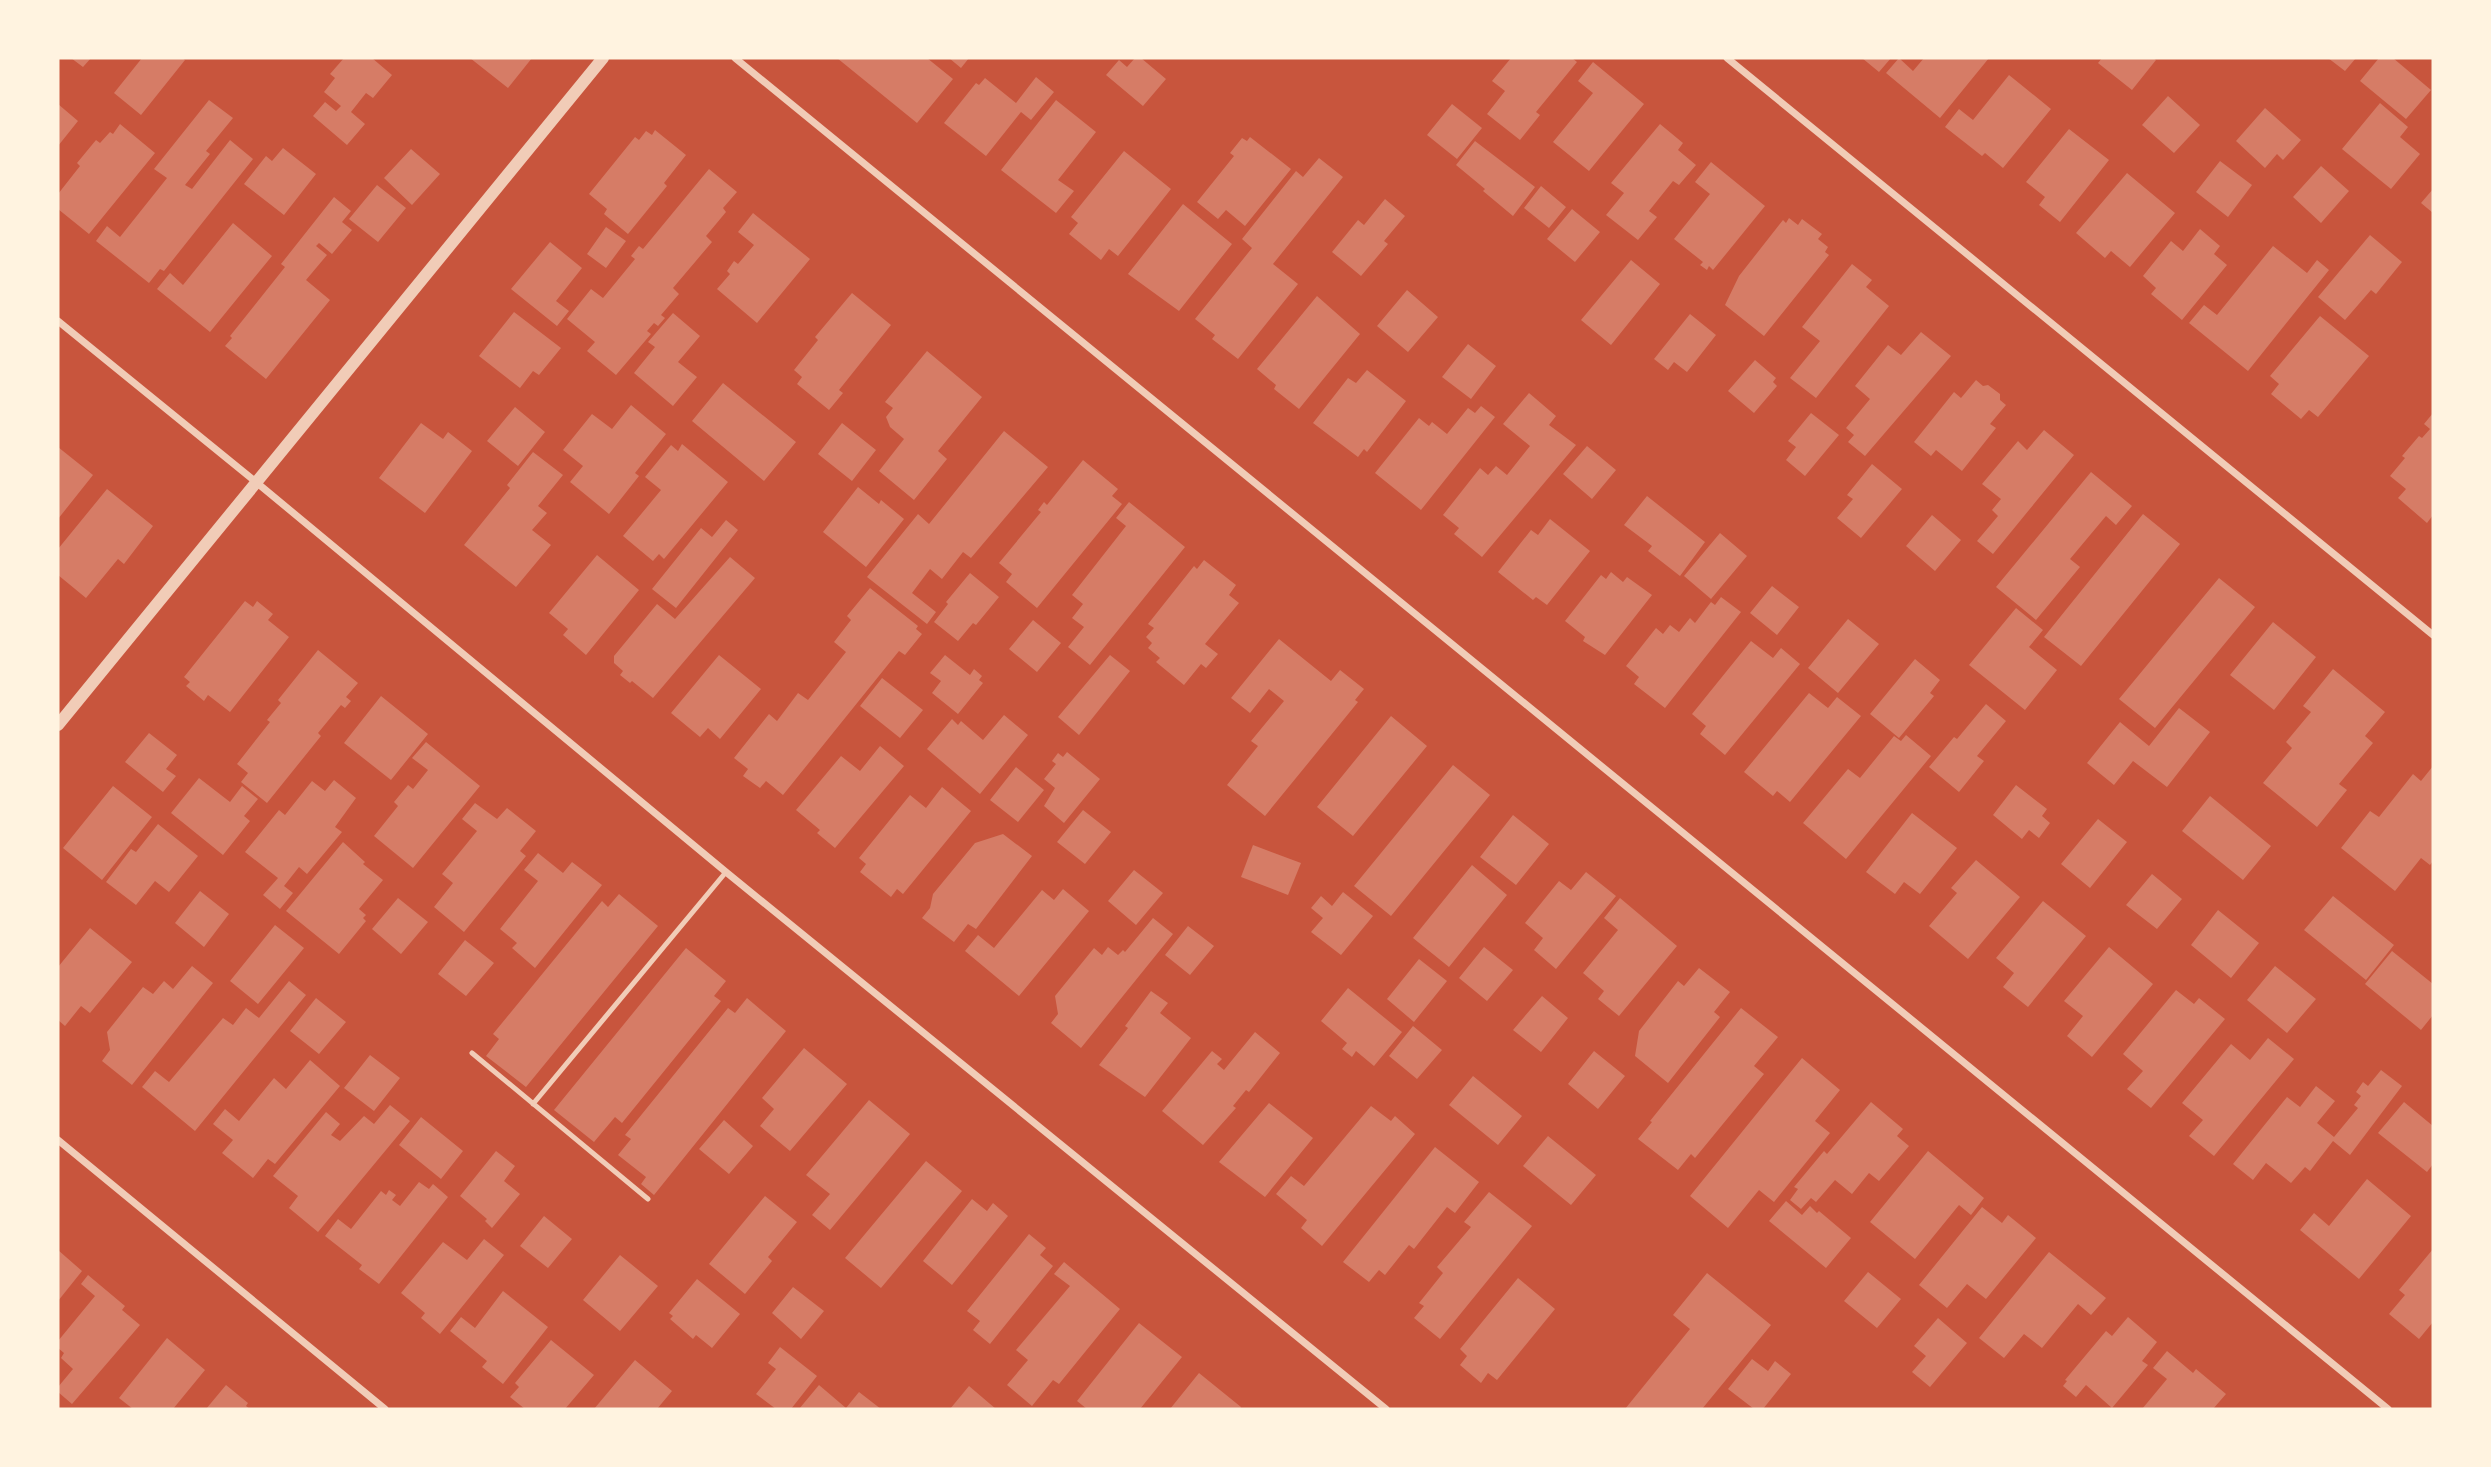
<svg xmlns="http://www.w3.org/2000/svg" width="2491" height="1467" font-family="Poppins,sans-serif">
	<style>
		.building { fill: #d67c66 }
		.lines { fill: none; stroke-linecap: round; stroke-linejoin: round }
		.service { stroke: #f1ccb7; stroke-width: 5 }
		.minor { stroke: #f1ccb7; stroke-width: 7 }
		.tertiary { stroke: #f1ccb7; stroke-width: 12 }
	</style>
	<rect width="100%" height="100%" fill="#c8553d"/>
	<path class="building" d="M71,58H91L83,67Z
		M142,58H182L185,60L141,115L114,93Z
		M344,58H372L392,75L373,98L366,93L351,112L365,124L347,145L313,116L325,102L336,111L341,106L324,92L335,78L330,74Z
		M470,58H532L508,88Z
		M837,58H927L953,79L917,123Z
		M949,58H969L961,68Z
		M1135,58H1141L1166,79L1143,106L1106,75L1119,60L1127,67Z
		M1511,58H1572L1577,62L1536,112L1540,115L1520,140L1487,114L1505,91L1492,81Z
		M1862,58H1891L1879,72Z
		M1899,58L1913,71L1924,58H1989L1940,118L1886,73Z
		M2102,58H2153L2156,60L2132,90L2098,63Z
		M2328,58H2356L2345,71Z
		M2379,58H2393L2431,90L2406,119L2360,81Z
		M1593,62L1644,104L1589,171L1553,142L1593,93L1578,81Z
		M2009,75L2051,109L2003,168L1985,153L1982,156L1945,127L1959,109L1973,120Z
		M1036,77L1054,92L1031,120L1021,112L986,156L944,123L976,83L979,85L985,78L1016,103Z
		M2168,96L2200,125L2174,153L2142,125Z
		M209,100L233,118L206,151L210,154L185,185L192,189L230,140L253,159L164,271L160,269L149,283L96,241L107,226L120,237L167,178L154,169Z
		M1056,100L1096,132L1058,180L1074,191L1056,213L1001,170Z
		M2380,103L2408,127L2400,137L2420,154L2391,189L2342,149Z
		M58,104L78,121L58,146Z
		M1452,104L1482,128L1457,159L1427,135Z
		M2265,108L2301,140L2283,160L2277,154L2265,168L2236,141Z
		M120,124L155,153L89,234L58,209V194L80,166L77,163L96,140L100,143L110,132L113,134Z
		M1660,124L1683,143L1678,150L1696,165L1679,185L1673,181L1649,211L1657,217L1638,240L1606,215L1624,193L1611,183Z
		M2069,129L2109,160L2060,222L2039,205L2045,197L2026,182Z
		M655,130L686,155L664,183L667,186L628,234L604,214L607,209L589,194L635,137L639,140L646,131L652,135Z
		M1250,137L1291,169L1245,226L1226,210L1218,219L1197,202L1234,156L1230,153L1242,138L1247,141Z
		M1475,141L1535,187L1513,216L1483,191L1485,189L1456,165Z
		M283,148L316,174L284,215L244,184L266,156L272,161Z
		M411,149L440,174L412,205L384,178Z
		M1124,151L1171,189L1118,256L1109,249L1101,260L1069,234L1078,223L1071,217Z
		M1319,158L1343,177L1273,264L1298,284L1238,359L1212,339L1215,335L1195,319L1252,248L1242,239L1296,171L1303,177Z
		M2220,161L2252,185L2228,217L2196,192Z
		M1711,162L1765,206L1713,270L1709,266L1707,270L1700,265L1703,262L1674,239L1710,194L1695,182Z
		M2321,166L2349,191L2321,223L2293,197Z
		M709,169L737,192L723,208L726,212L706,236L712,242L673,288L679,294L661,315L665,318L658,326L654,323L647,331L651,334L616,375L587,351L595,342L567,319L591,289L603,298L635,259L631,256L639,246L643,249Z
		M2127,173L2175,213L2130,267L2111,251L2105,258L2076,233Z
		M377,185L406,208L378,242L349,219Z
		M1541,186L1566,207L1549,228L1524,208Z
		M2433,189V213L2421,203Z
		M334,197L351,211L342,222L352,230L332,254L319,243L316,246L327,255L306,280L330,300L266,379L225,346L232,338L230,336L285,267L281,264Z
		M1385,199L1405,216L1384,241L1388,244L1361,276L1332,252L1358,220L1364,225Z
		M1183,204L1232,244L1179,311L1128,274Z
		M1572,209L1600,232L1575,262L1547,239Z
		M753,213L810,259L757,323L717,289L730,274L727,271L734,261L738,264L754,245L738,232Z
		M1789,218L1798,225L1802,219L1822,234L1818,239L1828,247L1825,252L1829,255L1764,336L1725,305L1739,276L1783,220L1786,223Z
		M233,223L272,256L210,332L157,289L170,273L183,285Z
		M606,227L626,241L606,268L587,254Z
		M2200,229L2220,246L2214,254L2227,265L2182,320L2151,294L2156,288L2143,276L2171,241L2183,251Z
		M2370,235L2402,262L2376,294L2371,290L2345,320L2318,297Z
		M550,242L582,268L556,301L569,311L557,326L511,289Z
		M2273,246L2307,273L2317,260L2329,270L2248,371L2189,323L2204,305L2217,315Z
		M1631,260L1660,284L1611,345L1581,320Z
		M1852,264L1872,280L1866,287L1889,306L1816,398L1790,378L1820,341L1802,327Z
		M1407,290L1438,317L1408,352L1377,326Z
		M852,293L891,325L839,390L843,393L829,410L797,384L802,377L794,370L818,340L815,337Z
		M1317,296L1360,334L1299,409L1274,389L1276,385L1257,369Z
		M514,312L561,348L539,375L533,371L520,388L479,356Z
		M673,313L700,336L678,362L697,377L673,406L634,373L655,347L648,342Z
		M1690,314L1716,335L1687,372L1674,362L1668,370L1654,359Z
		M2320,316L2369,356L2318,417L2309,410L2301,419L2271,394L2279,384L2270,376Z
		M1921,332L1951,356L1865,456L1848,442L1854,435L1846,428L1870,399L1855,386L1888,345L1901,355Z
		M1468,344L1496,366L1471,399L1442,377Z
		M927,351L982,397L938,451L947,459L914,500L879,471L904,439L890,427L886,417L893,408L885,402Z
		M1755,360L1776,378L1773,382L1777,386L1754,413L1728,391Z
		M1367,370L1406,401L1367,452L1364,449L1358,457L1313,423L1348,378L1356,383Z
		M1976,380L1983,386L1988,385L2000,394V400L2006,405L1990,424L1996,428L1962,471L1936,450L1931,456L1914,442L1954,392L1961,398Z
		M723,383L796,442L764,481L692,421Z
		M1529,393L1556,416L1549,425L1576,445L1482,557L1454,534L1459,528L1443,515L1480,468L1488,475L1496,466L1507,475L1530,446L1503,424Z
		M631,405L666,434L635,473L639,476L609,514L570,482L583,466L563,450L592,414L612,429Z
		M1481,406L1495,417L1421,510L1375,473L1419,418L1429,426L1432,422L1447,434L1468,408L1475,413Z
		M515,407L545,432L518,466L487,441Z
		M1811,413L1839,435L1805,476L1786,460L1796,447L1788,441Z
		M2433,413V515L2427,523L2398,498L2406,489L2390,476L2405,458L2402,456L2419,436L2422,438L2430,429L2424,424Z
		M421,423L443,439L448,432L472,451L425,513L379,478Z
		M842,423L876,450L852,481L818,454Z
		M2044,430L2074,455L1993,554L1977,541L1998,516L1992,510L2001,499L1982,484L2018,441L2027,450Z
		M1004,431L1048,467L971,558L963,552L942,579L930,569L912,593L936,612L927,624L867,577L918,514L929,524Z
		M682,444L728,482L664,559L659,554L653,561L623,536L661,490L645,477L671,445L678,451Z
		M1587,446L1616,470L1592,499L1563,474Z
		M58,447L93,475L58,519Z
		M533,452L563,475L538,506L547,513L532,530L551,545L516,587L464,545L510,488L507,485Z
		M1083,460L1118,489L1112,496L1122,504L1037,608L1006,582L1012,574L999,563L1041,512L1038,510L1044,502L1047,505Z
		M1872,464L1902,489L1861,538L1837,518L1853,499L1847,495Z
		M2091,472L2132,506L2116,525L2106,516L2070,559L2080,567L2036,620L1996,587Z
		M858,487L879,504L881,500L904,519L866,567L823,532Z
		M107,489L153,526L124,564L118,559L86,598L58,575V549Z
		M1647,496L1705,542L1680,576L1648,551L1652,546L1624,525Z
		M1129,502L1185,547L1090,665L1068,647L1084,627L1072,618L1083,604L1072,595L1126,526L1116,518Z
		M2143,514L2180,544L2081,666L2044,637Z
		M1932,515L1961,540L1935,571L1906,546Z
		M1550,519L1590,551L1547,605L1536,597L1533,600L1498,572L1531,530L1538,535Z
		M726,520L738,530L676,608L652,589L701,528L712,537Z
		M1720,533L1747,556L1711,599L1684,576Z
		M597,555L639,590L586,655L563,635L568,629L549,613Z
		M730,557L755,578L653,698L632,681L630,683L620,675L623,671L614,663V656L657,604L675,619Z
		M1204,560L1236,585L1229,595L1239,603L1205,644L1218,654L1206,668L1201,664L1184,685L1156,662L1160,658L1148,648L1152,643L1146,637L1154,628L1148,624L1194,566L1197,569Z
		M1611,572L1623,582L1627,577L1652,595L1605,655L1583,641L1585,637L1565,621L1601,575L1606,579Z
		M970,573L999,597L976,625L973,623L958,641L934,622L948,604L946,602Z
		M2219,578L2255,607L2155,728L2119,699Z
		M1772,586L1799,607L1777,635L1750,613Z
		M870,588L918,626L916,629L922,634L905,655L899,651L783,795L766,781L760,788L743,776L748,769L734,758L769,714L777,721L798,693L808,700L846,652L834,642L851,620L847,616Z
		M1721,597L1741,612L1665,708L1634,684L1639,677L1626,666L1656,628L1663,634L1670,625L1679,632L1690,618L1695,623L1711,602L1715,605Z
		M245,601L253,607L257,601L273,614L268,620L289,637L230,712L208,695L204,701L186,686L190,682L184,677Z
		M2016,608L2043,630L2029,647L2057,670L2025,710L1969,665Z
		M1848,619L1879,644L1838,693L1808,668Z
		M1033,620L1061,643L1037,672L1009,649Z
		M2273,622L2316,657L2274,710L2230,675Z
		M1279,639L1331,681L1340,670L1364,689L1355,700L1358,702L1265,816L1227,785L1258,746L1251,741L1284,701L1269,689L1250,713L1231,698Z
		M1751,641L1773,658L1781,648L1800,664L1725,755L1700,734L1706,726L1692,714Z
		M318,650L358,683L346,697L351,701L345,708L341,705L318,733L321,736L267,803L241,782L248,773L237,764L270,722L267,720L281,703L278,700Z
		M719,655L761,689L720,739L708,728L700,737L671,713Z
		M945,655L970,675L974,669L982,676L979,680L983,683L958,714L932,693L941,681L930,673Z
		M1110,655L1130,671L1079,735L1058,717Z
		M1915,659L1940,680L1930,693L1934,696L1899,738L1870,714Z
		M2333,669L2385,712L2365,736L2373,743L2339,784L2347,790L2317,827L2263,783L2292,748L2286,742L2311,712L2303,706Z
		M882,678L923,710L900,738L860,706Z
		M1809,693L1828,708L1837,697L1861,716L1790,802L1777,791L1773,796L1744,772Z
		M381,696L428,734L391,780L344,743Z
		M1986,704L2006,721L1977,756L1984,761L1959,792L1929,767L1954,737L1957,739Z
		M2179,708L2210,732L2167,787L2133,761L2114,785L2087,763L2120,722L2149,746Z
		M1004,715L1028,735L980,794L927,749L952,719L958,725L961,721L983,740Z
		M1391,716L1427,746L1353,836L1317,807Z
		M149,733L177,755L166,769L176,776L163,792L125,762Z
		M1906,735L1931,756L1846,859L1803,823L1848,769L1860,778L1894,736L1901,741Z
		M426,742L480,786L413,868L374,836L398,806L394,802L408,785L413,789L428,770L412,758Z
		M880,746L904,766L835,848L817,833L820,830L796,810L841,756L860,771Z
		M1067,752L1100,779L1064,823L1044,806L1055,788L1044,779L1056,764L1052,761L1058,753L1063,757Z
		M1453,765L1490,795L1391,916L1354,886Z
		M2433,766V861L2430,865L2421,858L2395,891L2341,848L2370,811L2379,817L2413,774L2421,781Z
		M1016,767L1044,790L1018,822L990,800Z
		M199,778L230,802L242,786L258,799L244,816L250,821L223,855L171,813Z
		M334,780L356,798L335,827L342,832L307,874L299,867L284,886L293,893L280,909L263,895L278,878L245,852L279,810L285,815L312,781L325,791Z
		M2016,785L2047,809L2042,816L2050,823L2039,838L2029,830L2022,839L1993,815Z
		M113,786L152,817L102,880L63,848Z
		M942,787L971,811L903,894L897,889L891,897L860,872L866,864L859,858L910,795L926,808Z
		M2210,796L2271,846L2243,880L2182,831Z
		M475,803L497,819L507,808L536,831L520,851L526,856L464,932L434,907L453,883L442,874L477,831L462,819Z
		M1083,810L1111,832L1085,864L1057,842Z
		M1912,813L1957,848L1920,894L1904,882L1895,894L1866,872Z
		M1513,815L1549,844L1516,885L1480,857Z
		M2098,819L2127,842L2090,888L2061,864Z
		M158,824L198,856L169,892L155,881L136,905L106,882L131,849L136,852Z
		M1003,834L1032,856L976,929L968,924L954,942L922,918L930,908L933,894L975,843Z
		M343,842L365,862L363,864L383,880L359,909L366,915L363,918L366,921L339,954L286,911Z
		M1253,845L1301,863L1288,895L1241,877Z
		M538,853L563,873L572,862L602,885L535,968L512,948L517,943L500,929L538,881L524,870Z
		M1976,860L2020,897L1968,959L1929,926L1957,893L1951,888Z
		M1472,865L1507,895L1449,967L1413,938Z
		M1134,870L1163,893L1136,925L1108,901Z
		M1586,872L1616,896L1556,969L1534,950L1543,938L1525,923L1559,881L1571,890Z
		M2152,874L2182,899L2157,929L2126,905Z
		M1063,889L1089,911L1019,996L965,951L978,935L994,948L1042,890L1054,900Z
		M200,891L229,914L204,947L175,923Z
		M1343,892L1373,916L1341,955L1311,932L1323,918L1311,908L1321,896L1332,906Z
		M619,894L658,926L526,1087L486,1056L499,1039L493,1034L602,901L608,907Z
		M2333,896L2394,945L2366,980L2304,930Z
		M398,898L428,922L401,954L372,929Z
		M1620,898L1677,946L1619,1016L1598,999L1604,991L1583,973L1618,930L1604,918Z
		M2043,901L2086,936L2028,1007L2003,987L2014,973L1996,958Z
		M2218,910L2259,943L2231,978L2191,945Z
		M1153,918L1173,934L1081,1048L1051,1023L1058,1014L1055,996L1094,948L1102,955L1108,947L1118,955L1123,950L1125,952Z
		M275,925L304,948L258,1004L230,981Z
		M1188,926L1214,946L1190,975L1165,955Z
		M90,928L132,962L90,1013L81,1006L65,1026L58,1020V967Z
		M465,940L494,963L466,996L438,974Z
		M1484,947L1513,970L1487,1001L1459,978Z
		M2109,947L2153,984L2092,1057L2067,1036L2083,1016L2064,1001Z
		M686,948L726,981L714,996L721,1001L622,1123L615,1117L594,1142L554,1110Z
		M2392,951L2433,984V1015L2421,1030L2365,984Z
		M1419,959L1447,981L1414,1022L1387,999Z
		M192,966L213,983L132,1085L102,1061L110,1050L107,1032L143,987L153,994L164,981L173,989Z
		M2275,966L2316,999L2287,1033L2247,1000Z
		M1699,968L1730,992L1714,1012L1720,1017L1668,1083L1635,1056L1639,1031L1678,981L1684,986Z
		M289,981L306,995L195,1131L142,1087L155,1071L169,1082L223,1018L233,1025L246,1008L259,1018Z
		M1348,988L1402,1032L1374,1066L1356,1051L1352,1057L1342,1049L1347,1043L1321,1021Z
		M2176,990L2194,1004L2199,998L2225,1019L2151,1108L2127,1089L2143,1071L2123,1054Z
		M1151,991L1168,1003L1160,1013L1191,1038L1145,1097L1099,1065L1128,1028L1125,1026Z
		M1542,996L1568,1018L1541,1052L1513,1030Z
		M316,998L346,1022L319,1054L290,1031Z
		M747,998L786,1031L654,1195L641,1184L646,1177L618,1155L631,1139L625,1135L728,1008L735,1013Z
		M1741,1008L1778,1037L1754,1066L1764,1074L1695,1158L1691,1154L1678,1170L1638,1139L1652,1122L1650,1121Z
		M1413,1026L1442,1050L1417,1079L1389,1056Z
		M1255,1032L1280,1053L1249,1092L1246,1090L1233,1106L1236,1108L1203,1145L1162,1111L1212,1051L1222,1059L1217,1064L1224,1070Z
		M2268,1038L2294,1059L2214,1156L2189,1136L2203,1120L2182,1103L2231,1044L2250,1060Z
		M804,1048L847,1084L790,1151L760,1126L774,1109L762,1098Z
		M1594,1051L1625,1076L1598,1109L1568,1084Z
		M370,1055L400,1078L374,1111L344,1088Z
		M1802,1058L1840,1090L1815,1121L1830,1133L1774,1202L1759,1190L1728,1228L1690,1196Z
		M310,1060L340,1086L275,1164L268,1159L253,1178L222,1153L233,1140L213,1124L225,1109L239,1121L274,1078L286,1089Z
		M2381,1070L2402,1086L2350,1155L2333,1141L2310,1171L2305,1167L2291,1183L2266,1163L2253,1180L2233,1164L2287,1097L2300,1107L2316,1086L2335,1101L2317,1123L2334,1137L2358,1108L2354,1105L2361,1096L2356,1092L2363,1082L2368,1086Z
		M1473,1076L1522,1116L1498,1145L1449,1105Z
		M869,1100L910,1134L830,1230L812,1215L830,1194L806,1175Z
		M1871,1102L1903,1129L1897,1136L1909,1146L1879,1181L1869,1173L1852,1194L1835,1180L1816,1202L1811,1198L1801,1209L1790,1200L1798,1189L1794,1187L1824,1151L1827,1154Z
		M2404,1102L2433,1126V1164L2427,1172L2378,1133Z
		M1269,1103L1313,1138L1265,1197L1219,1162Z
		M390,1105L410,1121L318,1232L289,1208L298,1196L273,1176L326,1112L340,1124L331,1135L340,1141L364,1116L374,1124Z
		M1371,1106L1391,1121L1395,1116L1415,1134L1322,1246L1301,1228L1307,1220L1276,1194L1291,1176L1304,1186Z
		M421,1117L463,1151L441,1179L399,1145Z
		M724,1120L753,1146L729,1174L699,1149Z
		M1548,1136L1596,1175L1571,1205L1523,1166Z
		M1435,1147L1479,1182L1455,1213L1447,1207L1414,1249L1409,1245L1385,1275L1379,1270L1369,1282L1343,1262Z
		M496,1151L515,1166L504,1181L520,1194L492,1228L485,1221L487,1219L460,1196Z
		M1928,1151L1984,1198L1971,1215L1959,1205L1915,1259L1870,1222Z
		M926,1161L962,1191L881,1288L845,1258Z
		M2367,1179L2411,1216L2359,1279L2300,1230L2314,1213L2329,1226Z
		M419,1182L429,1189L433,1184L448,1197L379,1284L359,1269L362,1265L325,1236L338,1219L351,1229L381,1191L386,1195L389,1190L396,1195L392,1200L400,1206Z
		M1489,1192L1532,1226L1440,1339L1414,1318L1424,1306L1419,1303L1443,1273L1437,1267L1471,1227L1464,1222Z
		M765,1196L797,1222L768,1257L772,1261L745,1294L709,1264Z
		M972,1199L987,1211L993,1203L1008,1216L952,1285L923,1261Z
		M1786,1201L1802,1215L1810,1206L1817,1213L1819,1211L1851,1238L1826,1268L1769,1221Z
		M1982,1207L2002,1223L2008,1215L2036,1238L1986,1299L1967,1284L1947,1308L1919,1285Z
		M544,1216L572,1239L548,1268L520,1246Z
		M1029,1234L1046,1248L1040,1255L1053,1266L990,1344L973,1330L980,1321L967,1311Z
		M484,1239L504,1255L440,1334L421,1318L425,1313L401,1293L443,1242L467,1260Z
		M2433,1249V1322L2419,1339L2389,1314L2405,1295L2399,1290Z
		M58,1250L82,1271L58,1301Z
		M2049,1252L2106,1298L2091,1315L2078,1304L2042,1348L2024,1334L2004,1358L1979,1338Z
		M620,1255L658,1286L620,1331L583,1300Z
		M1064,1262L1120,1309L1059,1384L1053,1380L1032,1406L1007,1385L1028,1360L1016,1350L1070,1286L1054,1274Z
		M1868,1272L1901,1299L1877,1328L1844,1301Z
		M1707,1273L1771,1325L1702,1409H1625L1690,1329L1673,1315Z
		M88,1275L125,1306L122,1310L140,1325L72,1404L58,1392V1387L73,1369L61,1358L64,1353L58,1348V1341L95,1296L81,1284Z
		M1518,1278L1555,1309L1497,1380L1488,1373L1481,1383L1460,1365L1467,1356L1460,1349Z
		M697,1279L740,1314L712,1348L696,1335L693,1339L670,1319L673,1316L669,1313Z
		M793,1287L824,1311L801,1339L772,1313Z
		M503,1291L548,1327L503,1384L482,1367L487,1361L450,1331L461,1317L475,1328Z
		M2128,1317L2157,1342L2142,1361L2148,1365L2112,1408L2086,1385L2076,1397L2063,1386L2067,1381L2065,1380L2106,1331L2112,1336Z
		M1938,1318L1967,1343L1930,1387L1912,1372L1926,1356L1914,1346Z
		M1139,1323L1182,1357L1140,1409H1087L1077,1401Z
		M167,1338L205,1370L173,1409H133L119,1398Z
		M551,1340L594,1375L565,1409H525L510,1397L519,1387L515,1383Z
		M780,1347L817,1376L791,1409H776L756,1394L776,1369L768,1363Z
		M2167,1351L2193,1373L2196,1369L2226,1394L2213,1409H2142L2167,1379L2153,1368Z
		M1752,1359L1768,1371L1775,1361L1791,1374L1763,1409H1754L1728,1389Z
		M635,1360L672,1391L657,1409H594Z
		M1199,1373L1241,1407L1240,1409H1170Z
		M226,1385L248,1403L246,1406L250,1409H206Z
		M819,1385L846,1408L859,1392L881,1409H799Z
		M969,1386L996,1409H950Z"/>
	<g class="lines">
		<path class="service" d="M472,1053L648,1199
			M533,1104L726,872"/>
		<path class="minor" d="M735,58L2388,1409
			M1727,58L2433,635
			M58,321L256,482L726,872L1386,1409
			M58,1140L385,1409"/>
		<path class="tertiary" d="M58,725L603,58"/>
	</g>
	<rect width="2491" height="1467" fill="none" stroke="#fff3e0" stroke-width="119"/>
</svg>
